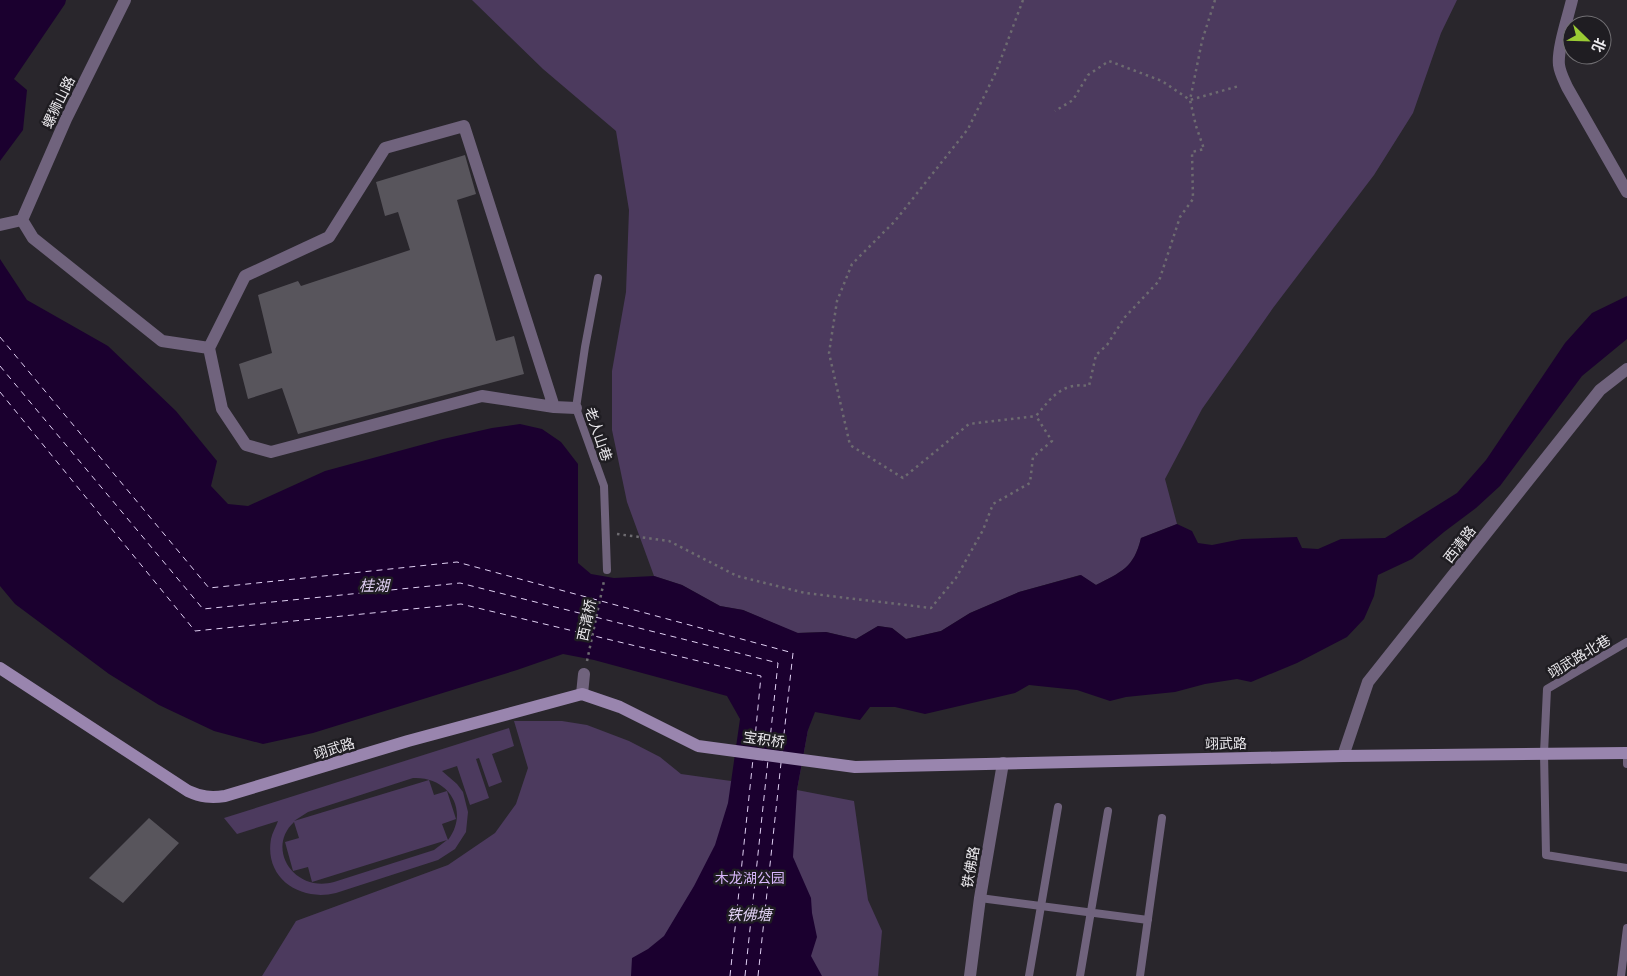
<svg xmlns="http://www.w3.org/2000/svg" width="1627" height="976" font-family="Manrope,'Noto Sans SC',sans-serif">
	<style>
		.green { fill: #4c3a5e; fill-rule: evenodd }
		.water { fill: #1b002f }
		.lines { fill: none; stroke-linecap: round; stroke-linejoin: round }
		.ferry { stroke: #e0d0f3; stroke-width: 1; stroke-dasharray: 6 5; stroke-linecap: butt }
		.building { fill: #58555c }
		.path { stroke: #6d6b70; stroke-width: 2.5; stroke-dasharray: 2.5 4; stroke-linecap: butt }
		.lane { stroke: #70637d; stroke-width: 8 }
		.street { stroke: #70637d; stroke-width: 12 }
		.secondary { stroke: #9985ae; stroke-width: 12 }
		.labels { text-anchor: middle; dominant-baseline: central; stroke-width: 5; stroke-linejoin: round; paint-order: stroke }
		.street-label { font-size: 14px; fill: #ebe9ed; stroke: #1f1d22 }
		.park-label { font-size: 14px; fill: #d8b7fb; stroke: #1f1d22 }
		.water-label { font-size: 15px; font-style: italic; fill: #e0d0f3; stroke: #1f1d22 }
	</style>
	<rect width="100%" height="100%" fill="#29262c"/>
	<path class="green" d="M472,0H1457L1441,33L1413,113L1374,175L1273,308L1202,409L1165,479L1177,524L1141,538C1134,568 1121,572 1096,585L1080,575L1019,592L970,613L941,631L906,639L892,628L878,626L856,639L826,632L796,633L743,610L720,606L682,585L654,576L627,502L612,430V371L626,292L629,210L616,131L543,69Z
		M514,721H562L587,725L629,741L660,757L681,774L731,781L808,730L797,790L854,801L868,900L882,931L878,976H262L296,921L448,865L495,833L516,804L528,768Z
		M509,728L514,746L492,754L502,782L489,787L479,758L476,759L489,798L470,805L457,766L442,771L457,784L463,792L468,812L466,832L455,849L438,860L336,893C301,902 264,879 271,839C272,833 276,827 278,821L237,834L224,818ZM413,778C449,776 470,811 448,840L442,824L456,819L447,791L434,795L429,780L294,821L308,812ZM294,822L299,838L285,842L293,871L308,867L312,882L447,840L434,850L334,882C295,893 265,849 294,822Z"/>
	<path class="water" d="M0,0H66L65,4L14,79L27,90L23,130L0,161Z
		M0,259L27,300L108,346L176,411L217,461L211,486L228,504L248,506L325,471L443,439L492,428L520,424L542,429L561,442L578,464V563L591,574L614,578L654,576L682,585L720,606L743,610L798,633L826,632L856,639L878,626L892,628L906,639L941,631L970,613L1019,592L1081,575L1096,585C1121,572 1134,568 1141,538L1177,524L1192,531L1198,543L1212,545L1242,539L1297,537L1302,548L1318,549L1341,539L1385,538L1457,493L1486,460L1565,343L1592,313L1627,296V339L1582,376L1500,486L1476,508L1444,532L1412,559L1378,575L1374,596L1364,619L1347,637L1297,663L1251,682L1237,679L1205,684L1175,692L1126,697L1110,701L1077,690L1029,685L1015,693L925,714L895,707H870L860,720L815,712L808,730L797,790L793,857L811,898L812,913L817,937L811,956L822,976H631L632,958L648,949L664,936L694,886L715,845L728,803L740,719L727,696L594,660L563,654L517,670L313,733L263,744L214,731L159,705L109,674L15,604L0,586Z"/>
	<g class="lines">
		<path class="ferry" d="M0,337L209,588L457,562L793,653L782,752
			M0,366L203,609L460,583L778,663L769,749
			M0,392L195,631L461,604L761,676L754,748
			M730,976L753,759
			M745,976L768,760
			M758,976L781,763"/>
	</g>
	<path class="building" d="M465,155L476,194L457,200L496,341L514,336L524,374L298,434L282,388L248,399L239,364L272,353L258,295L298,281L301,286L410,250L398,212L385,216L376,182Z
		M149,818L179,843L123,903L89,878Z"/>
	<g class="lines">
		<path class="path" d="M1023,0L996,72L968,129L895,221L852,264L837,301L829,353L850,445L903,478L969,424L1036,416
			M1215,0L1202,41L1190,100L1239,86
			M617,534L669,541L737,576L805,593L931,608L956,578L983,530L993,504L1030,483L1033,457L1052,441L1036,416C1052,397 1062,382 1089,386L1096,355L1107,345L1125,317L1159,281L1180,217L1193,199L1192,152L1204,149L1196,126L1190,100L1162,81L1109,61L1088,75L1073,100L1055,111
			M587,661L604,581"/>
		<path class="lane" d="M598,278L585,347L576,408L604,486L607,570
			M1627,642L1547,689L1544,753L1546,855L1627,868
			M1627,753V764
			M980,898L1148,920
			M1029,976L1058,807
			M1080,976L1108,811
			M1140,976L1162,818
			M1621,976L1627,928"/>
		<path class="street" d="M1572,0C1568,17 1557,49 1559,65C1560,73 1564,80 1567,87L1627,192
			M22,220L33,238L162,341L209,348L245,276L329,237L385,148L464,126L554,407
			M22,220L66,119L125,0
			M0,225L22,220
			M209,348L222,409L246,445L271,452L482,396L554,407L576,408
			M582,694L584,674
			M1343,756L1368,682L1600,390L1627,369
			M970,976L980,898L1003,763"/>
		<path class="secondary" d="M0,668L188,791C201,797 211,798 225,796L408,741L582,694L620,707L698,746L855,767L1343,756L1627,753"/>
	</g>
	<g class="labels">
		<g class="street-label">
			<text transform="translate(58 102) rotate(-64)">螺狮山路</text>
			<text transform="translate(599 434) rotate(71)">老人山巷</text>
			<text transform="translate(1459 544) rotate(-52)">西清路</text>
			<text transform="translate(586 620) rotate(-78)">西清桥</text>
			<text transform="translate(1579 656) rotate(-31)">翊武路北巷</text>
			<text transform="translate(764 739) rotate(8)">宝积桥</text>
			<text transform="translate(1226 743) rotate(-1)">翊武路</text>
			<text transform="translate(334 748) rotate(-17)">翊武路</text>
			<text transform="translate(970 867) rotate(-80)">铁佛路</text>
		</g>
		<g class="park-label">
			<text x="750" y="877">木龙湖公园</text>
		</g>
		<g class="water-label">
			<text x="374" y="585">桂湖</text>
			<text x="749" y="914">铁佛塘</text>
		</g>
	</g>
	<g transform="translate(1587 40) rotate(113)"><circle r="24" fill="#1f1d22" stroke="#716f73"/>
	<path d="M0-4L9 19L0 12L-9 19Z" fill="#9acb34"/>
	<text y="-8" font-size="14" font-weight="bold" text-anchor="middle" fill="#ebe9ed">北</text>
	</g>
</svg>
